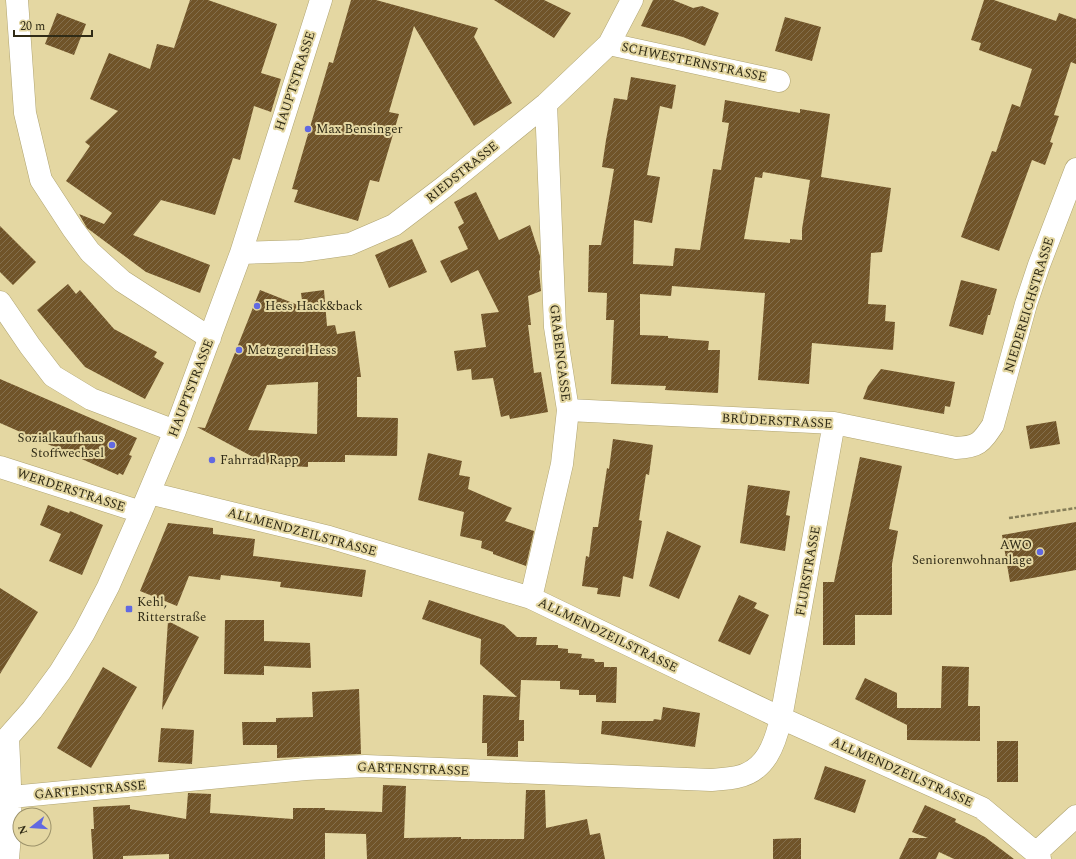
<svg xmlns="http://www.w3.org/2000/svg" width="1076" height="859" font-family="Spectral,serif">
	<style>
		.building { fill: url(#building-hatch); fill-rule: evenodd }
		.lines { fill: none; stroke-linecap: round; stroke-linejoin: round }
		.minor-casing { stroke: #b0a471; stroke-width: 23 }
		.path { stroke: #857d58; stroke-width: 2.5; stroke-dasharray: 4 2; stroke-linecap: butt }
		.minor { stroke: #fff; stroke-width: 22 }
		.poi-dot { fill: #6169e1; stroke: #e4d7a2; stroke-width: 1.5 }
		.labels { text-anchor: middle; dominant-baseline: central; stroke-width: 4; stroke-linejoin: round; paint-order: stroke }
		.street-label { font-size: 13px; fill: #302b16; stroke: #e4d7a2 }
		.poi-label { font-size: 13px; fill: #302b16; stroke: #e4d7a2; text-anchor: start }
	</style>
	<defs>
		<pattern id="building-hatch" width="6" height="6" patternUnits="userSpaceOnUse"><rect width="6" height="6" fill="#705429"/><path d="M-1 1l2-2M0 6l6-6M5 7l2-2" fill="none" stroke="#846f4d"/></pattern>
	</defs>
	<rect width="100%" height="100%" fill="#e4d7a2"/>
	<path class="building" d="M190,0H208L277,24L261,73L281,79L271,112L254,106L240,160L233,158L215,215L161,200L133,235L210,265L200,293L146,272L87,228L79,214L104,224L112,213L66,181L90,146L85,142L118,111L90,99L109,53L150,69L157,44L174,48Z
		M351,0H376L478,28L474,37L512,103L474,126L414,26L389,112L399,114L379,182L370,180L358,221L294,202L298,190L292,189L329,62L333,63Z
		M494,0H544L571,13L554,38Z
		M653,0H673L693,8L702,6L719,13L705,46L683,37L641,26Z
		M984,0H994L1056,21L1059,13L1076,19V64L1071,62L1054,115L1059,116L1050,142L1053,143L1045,165L1032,160L999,251L961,237L992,151L996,152L1012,104L1020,107L1032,69L979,50L981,43L971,40Z
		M57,13L86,24L74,55L45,44Z
		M785,17L821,27L812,61L775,51Z
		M631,77L676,85L672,109L660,106L647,175L660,177L652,223L634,220L633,264L673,266L675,248L700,250L713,169L721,170L725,147L729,123L722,122L725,100L800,113V109L830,114L821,177L891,188L882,252L871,253L868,304L886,305L885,321L895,322L893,350L812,343L809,384L758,380L765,293L672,286L671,296L640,294V335L668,336V338L709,341L708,350H720L718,393L665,390L666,386L611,384L614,320H606L607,293L588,292L589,245H601L614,169L602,167L606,140L614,98L627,100ZM763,172L810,180L802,229V240L790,239V243L744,239L755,177L762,178Z
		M476,192L499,240L530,225L540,256V270L539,271L541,291L528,296L531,325H528L534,373L541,372L548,412L510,419L509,415L501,417L493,378L472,380L471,369L457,371L454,351L486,347L481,314L499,312L478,270L451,283L440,261L468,249L458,227L464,223L454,202Z
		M0,226L36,262L13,285L0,272Z
		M412,239L427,272L389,288L375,255Z
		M961,280L997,289L990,315H988L983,335L949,326Z
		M68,284L76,294L80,290L114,329L157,352L154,357L164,363L145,399L85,367L37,310Z
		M260,290L303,307L301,293L324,290L327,326L335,325L337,334L355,331L361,377H357V417L398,418L397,456L345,455V462H308V467L252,464L255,458L197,427L205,428ZM318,382L317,434L248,430L267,385Z
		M881,369L955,382L950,407L945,406L944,414L863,399L868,386Z
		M0,379L137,438L129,455L132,456L123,475L119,473L118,475L0,423Z
		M1056,421L1060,444L1030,449L1026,426Z
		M613,439L653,445L649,475L646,474L639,520L642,521L633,579L623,576L620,597L597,594L598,588L582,586L586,556L589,557L593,527H598L607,468L609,469Z
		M428,453L462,461L459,475L470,477L468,489L512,508L505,521L534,531L526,566L493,554V552L481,548L482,541L460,536L464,512L418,500Z
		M860,457L902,466L889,529L898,531L892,564V615H855V645H823V582H834Z
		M748,485L790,491L786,515L790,516L785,551L740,543Z
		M48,505L69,513L70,511L103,525L82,575L49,561L61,534L40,525Z
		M1076,522V570L1010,582L1002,535Z
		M168,523L213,528V534L255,539L253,556L366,570L362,597L280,587L281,582L221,575L220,580L189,576L177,606L140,591Z
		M667,531L701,546L679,599L649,586Z
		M0,588L38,612L0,674Z
		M739,595L757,603L754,608L769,615L750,655L718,641Z
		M429,600L504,625L517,637H537L536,645H558V648L568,649V653L582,654L581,658L594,659L595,662H604V667H617L616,703L596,702V695H579V690L560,689V681L521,680L519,720H524V741H518V757L487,756V743H482L483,695L517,697L480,664L481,639L422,619Z
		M225,620H264V641L310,643L311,668L264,666V675L224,674Z
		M168,621L199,637L162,710Z
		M942,666L969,667L968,706H980V741L907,740V725L855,699L865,678L897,693V708H941Z
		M103,667L137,687L91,768L57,748Z
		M359,689L361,754L277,758V745H243L242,722H276V718L313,717L312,692Z
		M663,707L700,713L695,747L601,734L602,721H653L654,719L661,720Z
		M161,728L194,730L192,764L158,762Z
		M997,741H1018V782H997Z
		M825,766L866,780L855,813L814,799Z
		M383,785L406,786L404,838L461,837V839H524L526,790H545L546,828L587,819L590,835L600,833L605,859H367L366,834L325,833V859H169V854L123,856V859H93L91,829H94L93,807L130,805V809L186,819L188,793H189L211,794L210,813L293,819V808H325V810L382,812Z
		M925,805L956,819L955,822L985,837L1014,859H954L939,852L936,859H899L909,838H928L912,832Z
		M801,838V859H773V839Z"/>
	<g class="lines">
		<g class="minor-casing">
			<path id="minor" d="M17,0L25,113L41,180L73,229L90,252L122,281L210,338
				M609,44L779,81
				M241,253L301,251L350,244L394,225L444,187L546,104L609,44L632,0
				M0,302L30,346L53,376L91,399L175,431
				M568,410L834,423L956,448C978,447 981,443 993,425L1026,304L1039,265L1076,169
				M0,467L141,512
				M149,493L329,537L531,598L781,718L982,808L1036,853L1040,859
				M531,598L562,464L568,410L555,327L546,104
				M8,738C10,778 12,819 8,859
				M0,746L32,710L60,672L84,633L108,587L141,512L175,431L241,253L321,0
				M11,797L306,769L365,766L711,780C720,779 728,779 737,777C766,771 775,744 781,718L834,423
				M1036,853L1076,816"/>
		</g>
		<path class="path" d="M1009,518L1076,508"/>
		<use href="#minor" class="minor"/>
	</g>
	<g class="poi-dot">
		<circle cx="308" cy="129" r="4"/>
		<circle cx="257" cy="306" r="4"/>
		<circle cx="239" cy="350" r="4"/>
		<circle cx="112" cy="445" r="4"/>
		<circle cx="212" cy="460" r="4"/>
		<circle cx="1040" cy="552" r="4"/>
		<rect x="125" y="605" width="8" height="8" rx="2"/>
	</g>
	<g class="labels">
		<g class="street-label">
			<text transform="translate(694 62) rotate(12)">SCHWESTERNSTRASSE</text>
			<text transform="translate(295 81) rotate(-72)">HAUPTSTRASSE</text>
			<text transform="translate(462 172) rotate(-39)">RIEDSTRASSE</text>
			<text transform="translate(1029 305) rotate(-73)">NIEDEREICHSTRASSE</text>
			<text transform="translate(560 353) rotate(83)">GRABENGASSE</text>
			<text transform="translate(191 388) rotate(-69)">HAUPTSTRASSE</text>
			<text transform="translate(777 421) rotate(3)">BRÜDERSTRASSE</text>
			<text transform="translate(71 490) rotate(18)">WERDERSTRASSE</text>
			<text transform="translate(302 532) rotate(15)">ALLMENDZEILSTRASSE</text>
			<text transform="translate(808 571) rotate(-80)">FLURSTRASSE</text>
			<text transform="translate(608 635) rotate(26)">ALLMENDZEILSTRASSE</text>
			<text transform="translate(413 769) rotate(2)">GARTENSTRASSE</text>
			<text transform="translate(902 772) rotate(24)">ALLMENDZEILSTRASSE</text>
			<text transform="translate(90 790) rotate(-5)">GARTENSTRASSE</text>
		</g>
		<g class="poi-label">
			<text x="316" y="129">Max Bensinger</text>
			<text x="265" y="306">Hess Hack&amp;back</text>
			<text x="247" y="350">Metzgerei Hess</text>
			<text x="104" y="438" text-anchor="end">Sozialkaufhaus<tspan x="104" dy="15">Stoffwechsel</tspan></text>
			<text x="220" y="460">Fahrrad Rapp</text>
			<text x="1032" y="545" text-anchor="end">AWO<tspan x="1032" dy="15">Seniorenwohnanlage</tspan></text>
			<text x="137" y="602">Kehl,<tspan x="137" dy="15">Ritterstraße</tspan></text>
		</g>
	</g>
	<g transform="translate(32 827) rotate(253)"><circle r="19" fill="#e4d7a2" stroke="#9c926a"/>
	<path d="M0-3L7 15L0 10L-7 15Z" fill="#6169e1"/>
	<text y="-6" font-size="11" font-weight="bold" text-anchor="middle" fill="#302b16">N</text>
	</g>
	<path d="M14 30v6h78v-6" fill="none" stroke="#302b16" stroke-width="2"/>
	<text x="20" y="30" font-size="12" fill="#302b16" stroke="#e4d7a2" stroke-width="3" paint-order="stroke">20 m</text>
</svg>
